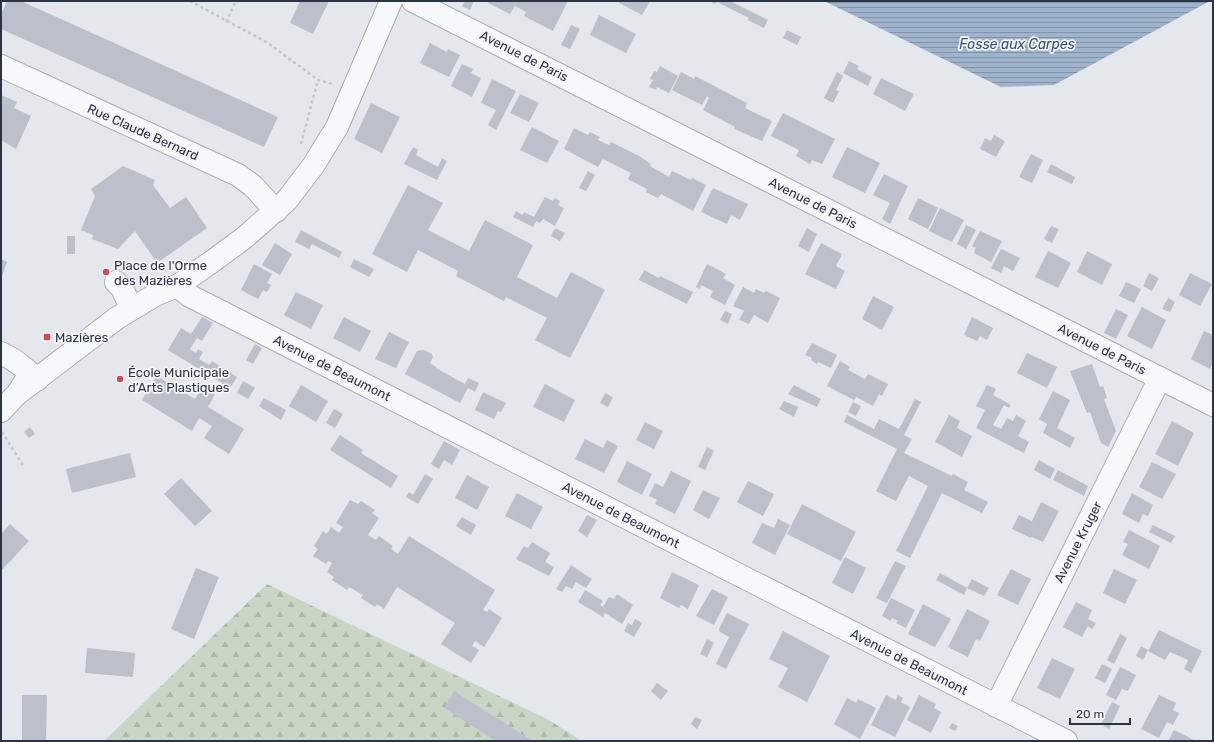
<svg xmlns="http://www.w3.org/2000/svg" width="1214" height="742" font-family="Rubik,sans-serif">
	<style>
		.forest { fill: url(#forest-firs) }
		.water { fill: url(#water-rules) }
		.building { fill: #bbc0ca }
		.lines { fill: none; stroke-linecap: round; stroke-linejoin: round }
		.minor-casing { stroke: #a9aeb7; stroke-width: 24 }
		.path { stroke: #c2c5cb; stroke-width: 2.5; stroke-dasharray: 3 3; stroke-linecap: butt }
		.minor { stroke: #f7f8fa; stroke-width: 22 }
		.poi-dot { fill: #d1495b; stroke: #f4f6f9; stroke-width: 1.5 }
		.labels { text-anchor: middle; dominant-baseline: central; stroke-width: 3.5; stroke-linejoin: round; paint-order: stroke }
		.street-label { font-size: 13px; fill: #2b3445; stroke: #f4f6f9 }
		.poi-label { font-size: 13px; fill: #2b3445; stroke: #f4f6f9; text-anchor: start }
		.water-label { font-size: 14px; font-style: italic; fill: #34527a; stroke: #f4f6f9 }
	</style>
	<defs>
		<pattern id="forest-firs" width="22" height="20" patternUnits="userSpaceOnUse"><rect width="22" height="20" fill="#c9d6c5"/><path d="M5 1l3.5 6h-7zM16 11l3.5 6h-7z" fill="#adb8ab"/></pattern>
		<pattern id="water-rules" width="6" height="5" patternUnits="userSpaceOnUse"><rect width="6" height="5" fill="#9fb4cc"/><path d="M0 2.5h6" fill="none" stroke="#8293a7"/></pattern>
	</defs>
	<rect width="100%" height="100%" fill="#e4e7ec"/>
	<path class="forest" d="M267,584L549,720L582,741H104Z"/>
	<path class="water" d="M824,1H1210L1054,85L1001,87Z"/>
	<path class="building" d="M7,1H21L278,117L264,147L1,29V15Z
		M300,1H329L313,34L290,23Z
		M465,1H474L470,10L462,6Z
		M489,1H568L553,31L524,16L526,12L515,6L510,14L488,3Z
		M620,1H650L642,15L619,3Z
		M709,1H730L768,20L764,28L748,20L749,18L717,2L715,4Z
		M599,15L636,34L626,53L590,35Z
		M571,25L580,29L570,49L561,45Z
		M787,30L801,37L797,45L783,38Z
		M430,43L447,52L448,49L460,55L449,77L420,63Z
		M849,61L859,66L857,69L872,77L868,86L843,73Z
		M462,64L473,69L471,73L481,78L472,97L451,86Z
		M660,66L678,76L669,93L657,87L656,90L649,87L653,80L650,79L654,71L657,72Z
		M681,72L694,79L695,76L747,103L745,108L772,121L762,141L734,129L735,127L703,110L709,98L707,96L702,105L672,90Z
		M837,72L843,76L836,90L839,91L833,103L824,98Z
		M881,78L914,94L905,111L873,94Z
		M492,79L516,91L496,130L488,125L496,110L481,103Z
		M520,94L539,103L529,122L510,113Z
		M1,95L17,102L14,108L31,116L16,149L1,140Z
		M371,103L400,117L382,153L354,139Z
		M783,113L835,139L822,164L812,160L810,164L796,156L799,150L771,136Z
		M532,127L559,141L547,163L520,150Z
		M574,128L588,135L590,132L600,137L598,140L609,145L611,142L639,156L651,164L650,166L669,177L672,171L691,180L692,178L706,185L693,211L661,194L658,198L646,192L647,189L628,179L631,173L603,159L598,167L564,149Z
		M994,135L1005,141L996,157L980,149L985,138L991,141Z
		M413,147L418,150L416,155L438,167L442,158L447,161L437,180L404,164Z
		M847,147L880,163L865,193L832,177Z
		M1031,154L1043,160L1032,183L1019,177Z
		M1051,164L1075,177L1072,184L1047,172Z
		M123,166L155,180L153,185L170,208L186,197L207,228L157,263L135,231L118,249L92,239L93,235L81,230L95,196L91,189Z
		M588,171L595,175L586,191L579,188Z
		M884,174L908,186L890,224L882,219L890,203L873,195Z
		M408,185L443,203L428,230L469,251L485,220L533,245L517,277L557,298L571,272L605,290L570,358L535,340L547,318L506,297L504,301L456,276L458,271L418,250L407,272L372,254Z
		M713,188L748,204L740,220L731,215L727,224L701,212Z
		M545,197L553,201L555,198L560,201L558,205L564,208L555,226L543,219L540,223L536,221L533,227L513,217L516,211L523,215L524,212L534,217Z
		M918,198L938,208L928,229L908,219Z
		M940,208L964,220L952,242L929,231Z
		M966,225L976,230L966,249L957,244Z
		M1051,226L1059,229L1052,243L1044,239Z
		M555,228L565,233L560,241L551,236Z
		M807,228L817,234L809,252L798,246Z
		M301,230L342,252L339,258L312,244L309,249L295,242Z
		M980,231L1002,241L991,262L974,253L976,248L972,246Z
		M67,236H75V254H67Z
		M275,243L292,254L280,275L262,265Z
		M821,243L842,254L836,266L845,271L836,289L805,274Z
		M1001,249L1020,258L1013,271L1004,266L1001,273L991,268Z
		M1048,251L1071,263L1058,288L1035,277Z
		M1087,251L1112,264L1102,285L1077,272Z
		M1,259L7,262L1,279Z
		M354,259L374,269L369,277L350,267Z
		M254,264L272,274L267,283L271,285L267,292L263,290L258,299L241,290Z
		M707,264L726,274L723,278L735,285L725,305L710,297L713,291L701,285L700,289L696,287Z
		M644,270L659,278L660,276L693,292L687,304L639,280Z
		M1149,273L1159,278L1152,291L1143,286Z
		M1190,273L1212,284L1200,306L1179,295Z
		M1126,282L1141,289L1134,303L1119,296Z
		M743,287L754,293L756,289L764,293L766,291L780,298L768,323L754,315L749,324L739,320L744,311L733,306Z
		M296,292L323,305L311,329L284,315Z
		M873,296L894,307L882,330L862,319Z
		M1168,298L1175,302L1170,312L1162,309Z
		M1142,307L1166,320L1152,349L1127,336Z
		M1116,309L1128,315L1116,339L1104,333Z
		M725,311L732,314L728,324L720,320Z
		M202,317L213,323L202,341L197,338L190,349L196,353L198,349L203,352L199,359L209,365L212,361L237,377L230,388L168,350L181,328L191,334Z
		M344,317L371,331L360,352L333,338Z
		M972,317L993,328L987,340L980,336L977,341L964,335Z
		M1204,331L1213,335V363L1210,369L1191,359Z
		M389,332L409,342L396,368L375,359Z
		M812,343L837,355L831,368L818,362L817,364L811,360L812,358L805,355Z
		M255,344L262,348L253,364L246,360Z
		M424,350L432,354L433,357L430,363L436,367V368L465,384L468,378L479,383L475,392L468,388L460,403L405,374L417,351Z
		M1027,353L1057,367L1047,388L1017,373Z
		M840,361L850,367L848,370L865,379L868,374L888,384L882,396L879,394L873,406L856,397L854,400L827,386Z
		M1092,364L1100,387L1103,386L1107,398L1104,399L1116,431L1108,447L1101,443L1090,412L1087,413L1070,371Z
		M157,376L195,399L203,386L215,394L208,407L244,429L229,454L204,438L212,426L199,418L192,431L142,400Z
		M243,381L255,388L248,399L237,393Z
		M545,384L575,400L564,422L533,407Z
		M301,385L328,401L316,422L289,406Z
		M794,385L821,399L817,407L788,394Z
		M987,385L996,389L993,395L1011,405L1009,408L1004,405L993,425L1001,429L1007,418L1013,421L1016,415L1026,421L1018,436L1029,442L1024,453L976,428L985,410L976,406Z
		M1053,391L1070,400L1057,428L1075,438L1070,448L1043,433L1047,424L1039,419Z
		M483,392L506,403L501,412L498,411L494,419L475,410Z
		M605,393L613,397L608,407L600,403Z
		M264,398L286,410L281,420L259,406Z
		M915,399L921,402L904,435L912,439L904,453L952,476L953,474L968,482L964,490L988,502L982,513L942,493L910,558L896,551L928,486L909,476L896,501L876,491L897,449L844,422L847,415L874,429L879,419L899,429Z
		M784,401L798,407L794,417L779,409Z
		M853,402L861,406L856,416L848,412Z
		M334,409L343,414L335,428L326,423Z
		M949,415L960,421L957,428L972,436L962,457L935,442Z
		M1172,421L1194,433L1178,466L1155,454Z
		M645,422L663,431L654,449L636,440Z
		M30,427L35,434L29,438L24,432Z
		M340,435L363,450L361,453L398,476L391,488L330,450Z
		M585,439L603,448L607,440L618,446L604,473L575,459Z
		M444,441L460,450L452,465L444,460L439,469L431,464Z
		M707,447L714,451L705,470L698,467Z
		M130,453L136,477L72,493L66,469Z
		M1039,460L1055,469L1050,479L1034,470Z
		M627,461L652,474L642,495L617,482Z
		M1152,462L1176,474L1162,499L1139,487Z
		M1058,470L1088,486L1084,496L1053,480Z
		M671,471L691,481L675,514L655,504L657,500L649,496L655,483L663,487Z
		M425,474L433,479L418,504L406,497L409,492L413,495Z
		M467,475L489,487L477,510L455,498Z
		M181,478L212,511L195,526L164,494Z
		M748,481L774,494L763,516L737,502Z
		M703,490L720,498L709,519L693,510Z
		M517,493L543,507L531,529L505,516Z
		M1132,493L1153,505L1148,516L1143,514L1139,523L1122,514Z
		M350,500L358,504L361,501L375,510L372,513L379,518L368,535L376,540L379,536L393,546L391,549L398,554L409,536L495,590L483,610L487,612L489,609L502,618L484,647L475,641L472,646L479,650L471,663L441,644L455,623L397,587L384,609L377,604L375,607L361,598L363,595L349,587L347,590L332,580L334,577L327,572L332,563L328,561L326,564L313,556L318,549L314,546L323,531L327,534L331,527L339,533L343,527L336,523Z
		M1041,502L1059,511L1043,542L1032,537L1031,538L1012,529L1019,515L1032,521Z
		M802,504L856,532L841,561L787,534Z
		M587,515L597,520L587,537L578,531Z
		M462,517L476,525L471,535L456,526Z
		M778,519L790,525L775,555L752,543L762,523L774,528Z
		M10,524L29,541L1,571V534Z
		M1153,525L1175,536L1171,543L1149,532Z
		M1129,530L1160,546L1149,569L1122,555L1128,544L1123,542Z
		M532,542L550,553L545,562L554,567L549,576L516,559L524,546L528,548Z
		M845,557L866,568L853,594L832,583Z
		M895,561L906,566L887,603L876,598Z
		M571,565L592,579L586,588L576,582L572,589L566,586L562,592L556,589Z
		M196,568L219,577L194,639L171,629Z
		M1011,569L1031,579L1018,605L997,595Z
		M1114,569L1137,580L1125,604L1103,593Z
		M672,572L699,585L688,609L681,605L679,608L660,598Z
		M940,573L967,588L964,595L936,580Z
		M972,579L989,588L984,596L967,588Z
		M712,589L728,597L714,625L696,616Z
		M585,590L603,601L600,605L603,607L609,597L614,599L617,594L633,605L622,624L605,613L603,617L578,602Z
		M891,598L915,610L906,628L896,623L898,621L892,618L891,621L882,616Z
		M1076,602L1092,610L1088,619L1096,623L1092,629L1088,626L1082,637L1063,627Z
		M923,604L951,619L935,647L908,634Z
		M967,609L990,621L980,641L976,639L968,657L948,647Z
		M727,613L749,624L726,669L716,664L729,637L720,632L719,629Z
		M635,619L642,623L634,637L624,631L628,623L632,625Z
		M1159,630L1202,651L1191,673L1184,669L1188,660L1170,652L1165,660L1148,651Z
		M783,631L830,656L807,702L778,687L788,668L769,659Z
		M1120,634L1127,638L1114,664L1107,660Z
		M707,639L714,643L707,657L700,654Z
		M1141,646L1148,650L1143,660L1136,656Z
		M87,648L135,653L133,677L85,673Z
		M1052,658L1075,669L1060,699L1037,688Z
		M1102,664L1112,669L1105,683L1095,678Z
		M1120,667L1136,675L1128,691L1122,689L1116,700L1106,695Z
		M657,683L668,691L661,700L651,691Z
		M454,691L533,741H496L444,708Z
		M22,695H47L46,741H22Z
		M886,695L896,700L898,695L903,698L901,702L910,707L895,737L871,725Z
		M919,695L936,704L934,708L941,712L931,733L907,720Z
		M1159,695L1176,703L1173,710L1179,713L1173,725L1167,722L1159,738L1141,729Z
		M847,698L856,703L858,699L876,708L860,739L834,724Z
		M1112,702L1120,706L1109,729L1101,724Z
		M695,717L702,720L697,729L691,724Z
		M952,723L958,726L955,731L949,728Z
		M1174,730L1196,741H1168Z"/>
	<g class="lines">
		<g class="minor-casing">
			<path id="minor" d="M413,1L1213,405
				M1,66L238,175L253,186L276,211
				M116,282L122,288L131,308
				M177,286L190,296L1066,741
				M1,353C16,360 26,368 37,380
				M17,394L117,318L155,295L177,286L210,263L244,238L287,200L313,166L337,127L391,1
				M1,411L17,394L25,382
				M996,706L1160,378"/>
		</g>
		<path class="path" d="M190,1L268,43L318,80L333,84
			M226,22L236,1
			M301,144L318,80
			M2,432L24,467"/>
		<use href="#minor" class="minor"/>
	</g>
	<g class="poi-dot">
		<circle cx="106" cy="272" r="4"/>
		<rect x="43" y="333" width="8" height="8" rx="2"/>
		<circle cx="120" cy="379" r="4"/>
	</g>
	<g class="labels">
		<g class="street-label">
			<text transform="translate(524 56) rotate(27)">Avenue de Paris</text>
			<text transform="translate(143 132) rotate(24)">Rue Claude Bernard</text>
			<text transform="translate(813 203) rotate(27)">Avenue de Paris</text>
			<text transform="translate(1102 349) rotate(27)">Avenue de Paris</text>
			<text transform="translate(332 368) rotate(27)">Avenue de Beaumont</text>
			<text transform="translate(621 515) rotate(27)">Avenue de Beaumont</text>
			<text transform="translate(1078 542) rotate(-63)">Avenue Kruger</text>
			<text transform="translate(909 662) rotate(27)">Avenue de Beaumont</text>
		</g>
		<g class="poi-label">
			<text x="114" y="265">Place de l'Orme<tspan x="114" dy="15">des Mazières</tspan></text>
			<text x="55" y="337">Mazières</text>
			<text x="128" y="372">École Municipale<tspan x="128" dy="15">d’Arts Plastiques</tspan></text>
		</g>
		<g class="water-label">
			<text x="1017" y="44">Fosse aux Carpes</text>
		</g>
	</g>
	<rect width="1214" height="742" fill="none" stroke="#2b3445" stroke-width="4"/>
	<path d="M1070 718v6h60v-6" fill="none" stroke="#2b3445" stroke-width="2"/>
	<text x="1076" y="718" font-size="12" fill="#2b3445" stroke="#f4f6f9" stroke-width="3" paint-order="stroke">20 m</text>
</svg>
